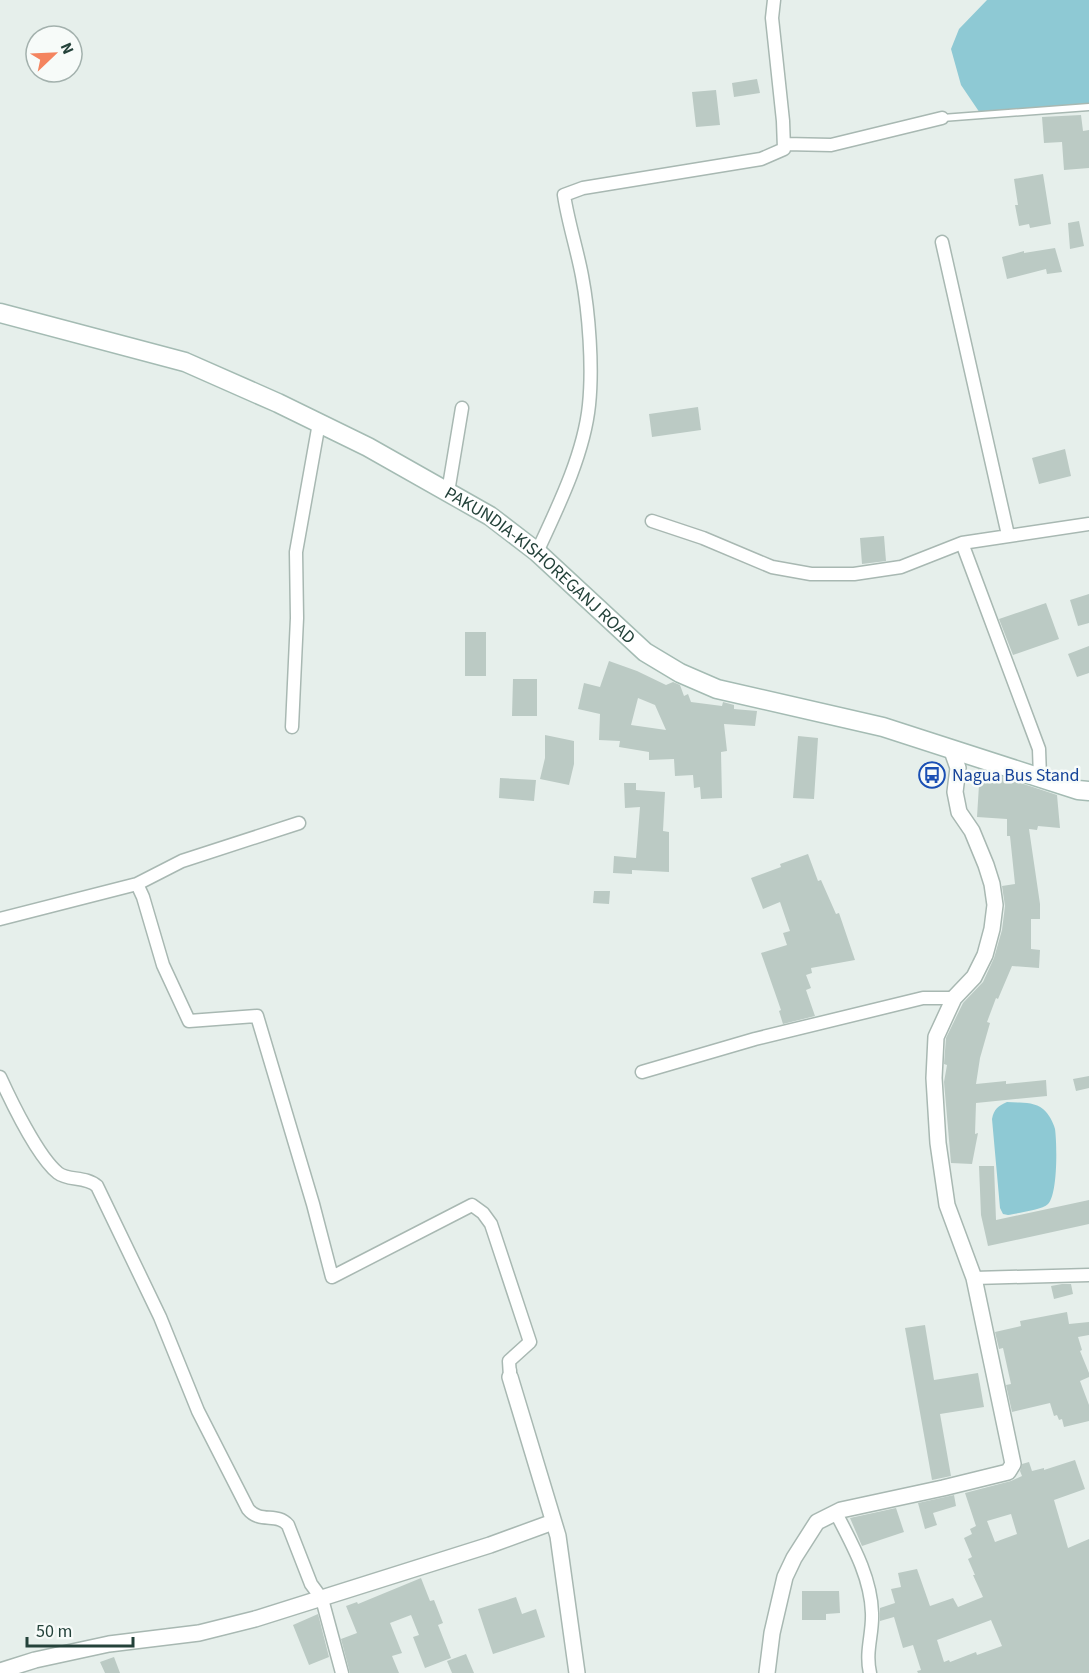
<svg xmlns="http://www.w3.org/2000/svg" width="1089" height="1673" font-family="'Source Sans 3',sans-serif">
	<style>
		.water { fill: #8ec9d4 }
		.building { fill: #bbcac4; fill-rule: evenodd }
		.lines { fill: none; stroke-linecap: round; stroke-linejoin: round }
		.service-casing { stroke: #a8b8b2; stroke-width: 9 }
		.minor-casing { stroke: #a8b8b2; stroke-width: 15 }
		.tertiary-casing { stroke: #a8b8b2; stroke-width: 18 }
		.secondary-casing { stroke: #a4bbb3; stroke-width: 21 }
		.service { stroke: #fff; stroke-width: 6 }
		.minor { stroke: #fff; stroke-width: 12 }
		.tertiary { stroke: #fff; stroke-width: 15 }
		.secondary { stroke: #fff; stroke-width: 18 }
		.labels { text-anchor: middle; dominant-baseline: central; stroke-width: 5; stroke-linejoin: round; paint-order: stroke }
		.street-label { font-size: 18px; fill: #24423a; stroke: #f7fbf9 }
		.transit-label { font-size: 18px; fill: #164399; stroke: #f7fbf9; text-anchor: start }
	</style>
	<rect width="100%" height="100%" fill="#e6efeb"/>
	<path class="water" d="M987,0H1089V108L982,116L961,85L951,49L959,29Z
		M1007,1102C1019,1103 1034,1101 1043,1109C1049,1114 1053,1122 1055,1129C1057,1143 1058,1194 1048,1204C1042,1210 1017,1213 1008,1215L1003,1214L1000,1208L992,1119C994,1109 998,1106 1007,1102Z"/>
	<path class="building" d="M757,79L760,93L734,97L732,83Z
		M716,90L720,125L696,127L692,92Z
		M1081,115L1083,131L1089,130V168L1064,170L1062,142L1044,143L1042,117Z
		M1043,174L1051,224L1030,228L1029,224L1019,226L1015,205H1018L1014,179Z
		M1079,221L1084,246L1070,249L1068,223Z
		M1055,248L1062,272L1047,274L1046,269L1007,279L1002,257L1024,251V253Z
		M698,407L701,430L652,437L649,414Z
		M1065,449L1071,476L1039,484L1032,458Z
		M884,536L886,561L862,564L860,538Z
		M1089,594V623L1078,626L1070,600Z
		M1046,603L1059,639L1013,655L999,619Z
		M465,632H486V676H465Z
		M1089,646V673L1077,677L1068,654Z
		M609,661L637,671L666,685L673,682L680,685L684,696L688,694L691,702L722,706L723,702L734,705V709L757,711L755,726L724,724L727,751L721,752L722,798L701,799L700,787L694,788L693,775L675,776L674,759L649,760V752L619,747L620,741L599,740L600,714L578,709L584,683L600,687ZM638,698L655,705L666,730L631,725Z
		M513,679H537V716H512Z
		M545,735L574,741V764L569,785L540,779L545,758Z
		M798,736L818,738L814,799L793,798Z
		M978,769L1057,795L1060,828L1038,826L1037,830L1029,829L1040,904V919H1031V949L1040,950L1039,968L1012,966L998,999L996,998L987,1022L990,1023L980,1058L976,1084L1006,1081V1084L1046,1080L1047,1096L976,1103L975,1134L978,1133L972,1164L951,1163L944,1082L947,1065L944,1064L946,1038L963,1003L983,982L994,958L1002,930L1005,906L1002,886L1015,884L1010,836H1007V819L977,817L979,785L975,784Z
		M500,778L536,780L534,801L499,798Z
		M624,783H636V790L665,792L663,831L669,832V872L632,870V874L613,873L614,856L636,858L640,807L625,808Z
		M808,854L818,881L821,880L836,914L839,913L855,960L811,968L812,973L806,975L811,988L806,990L815,1016L783,1024L779,1011L781,1010L761,953L787,945L783,933L790,931L780,902L763,909L751,878L781,867L780,864Z
		M594,891H610L609,904L593,903Z
		M1089,1076V1088L1076,1091L1073,1079Z
		M979,1166H994L996,1220L1089,1200V1224L988,1246L981,1215Z
		M1062,1284H1071L1073,1294L1054,1299L1051,1286Z
		M1067,1312L1069,1324L1089,1322V1335L1078,1337L1082,1350L1080,1351L1089,1373V1377L1080,1381L1089,1405V1421L1064,1427L1062,1419L1059,1420L1057,1415L1054,1416L1050,1403L1012,1412L1006,1385L1011,1384L1003,1348L999,1349L995,1332L1021,1326L1020,1321Z
		M925,1325L934,1380L978,1373L984,1407L940,1414L951,1476L932,1480L905,1328Z
		M1075,1460L1085,1489L1054,1500L1068,1548L1089,1539V1673H918L917,1671L921,1670L913,1645L903,1648L894,1617L880,1621V1608L895,1603L891,1589L901,1587L898,1573L917,1569L930,1606L953,1598L958,1607L983,1597L973,1575H975L968,1559L972,1557L964,1538L972,1534L970,1529L976,1526L965,1493L1011,1481L1022,1476L1020,1471L1022,1464L1029,1462L1032,1471L1044,1468V1470ZM1011,1514L1017,1534L995,1542L987,1521ZM991,1620L1002,1646L977,1655L976,1652L950,1662L949,1660L944,1662L937,1640Z
		M954,1495L956,1506L933,1513L937,1525L925,1529L918,1503Z
		M896,1508L904,1532L862,1546L850,1518Z
		M421,1578L430,1601L434,1600L443,1623L438,1625L451,1658L425,1668L413,1637L419,1635L411,1615L390,1623L402,1653L392,1656L399,1673H350L341,1639L357,1633L346,1606L357,1602L358,1604Z
		M802,1591H839L840,1613L826,1614V1620H802Z
		M516,1597L522,1614L536,1609L545,1637L493,1654L478,1609Z
		M318,1614L329,1657L309,1665L293,1625Z
		M466,1654L474,1673H452L447,1661Z
		M114,1657L120,1673H105L100,1662Z"/>
	<g class="lines">
		<g class="service-casing">
			<path id="service" d="M942,118L1089,107"/>
		</g>
		<g class="minor-casing">
			<path id="minor" d="M785,144L831,145L942,118
				M942,242L1008,535
				M448,492L462,408
				M652,521L703,538L772,567L811,574H854L901,567L962,543L1089,524
				M962,543L1039,749L1040,777
				M537,552C558,507 584,454 589,405C593,367 589,313 582,276C577,249 568,222 564,195L583,188L761,159L784,149L783,121L772,18L774,0
				M292,727L297,618L296,552L319,423
				M137,884L143,897L163,965L189,1021L257,1016L313,1204L332,1277L472,1205L483,1213L491,1224L530,1342L509,1361L510,1377V1370
				M0,919L137,884L182,861L299,823
				M642,1072L755,1039L923,998H954
				M0,1077C11,1101 38,1157 58,1173C68,1181 86,1176 97,1186L160,1317L198,1411L248,1509C260,1524 277,1512 288,1525L311,1584L322,1599L342,1673
				M974,1278L1089,1275
				M836,1513C852,1544 871,1577 872,1613C873,1634 865,1651 870,1673"/>
		</g>
		<g class="tertiary-casing">
			<path id="tertiary" d="M510,1377L558,1536L577,1673
				M0,1671L35,1660L109,1644L199,1633L255,1619L490,1545L553,1522
				M767,1673L772,1633L785,1577L794,1558L817,1522L841,1510L943,1488L1008,1472L1013,1464L974,1278L947,1205L938,1143L934,1078L936,1037L954,998L974,977L985,955L992,929L995,905L992,884L986,865L972,831L959,812L955,792L958,768L952,751"/>
		</g>
		<g class="secondary-casing">
			<g id="secondary">
				<path id="s1" d="M0,313L185,362L278,403L368,447L490,516L537,552L645,652L680,673L717,689L883,727L1078,790L1089,791"/>
			</g>
		</g>
		<use href="#service" class="service"/>
		<use href="#minor" class="minor"/>
		<use href="#tertiary" class="tertiary"/>
		<use href="#secondary" class="secondary"/>
	</g>
	<defs>
		<g id="bus-ring" transform="scale(1.35)"><circle r="9.5" fill="#f7fbf9" stroke="#1a4fb4" stroke-width="1.5"/><path d="M-5-6H5V4H4V6H2V4H-2V6H-4V4H-5ZM-3.5-4V0h7V-4ZM-3.5 1.2v1.5H-2V1.2ZM2 1.2v1.5H3.5V1.2Z" fill="#1a4fb4"/></g>
	</defs>
	<g fill-rule="evenodd">
		<use href="#bus-ring" x="932" y="775"/>
	</g>
	<g class="labels">
		<g class="street-label">
			<text stroke="none"><textPath href="#s1" startOffset="603">PAKUNDIA-KISHOREGANJ ROAD</textPath></text>
		</g>
		<g class="transit-label">
			<text x="952" y="775">Nagua Bus Stand</text>
		</g>
	</g>
	<g transform="translate(54 54) rotate(67)"><circle r="28" fill="#f7fbf9" stroke="#a3b1ad" stroke-width="1.5"/>
	<path d="M0-4.5L10 22L0 15L-10 22Z" fill="#f4845f"/>
	<text y="-9" font-size="16" font-weight="bold" text-anchor="middle" fill="#24423a">N</text>
	</g>
	<path d="M27 1637v9h106v-9" fill="none" stroke="#24423a" stroke-width="3"/>
	<text x="36" y="1637" font-size="18" fill="#24423a" stroke="#f7fbf9" stroke-width="4.5" paint-order="stroke">50 m</text>
</svg>
